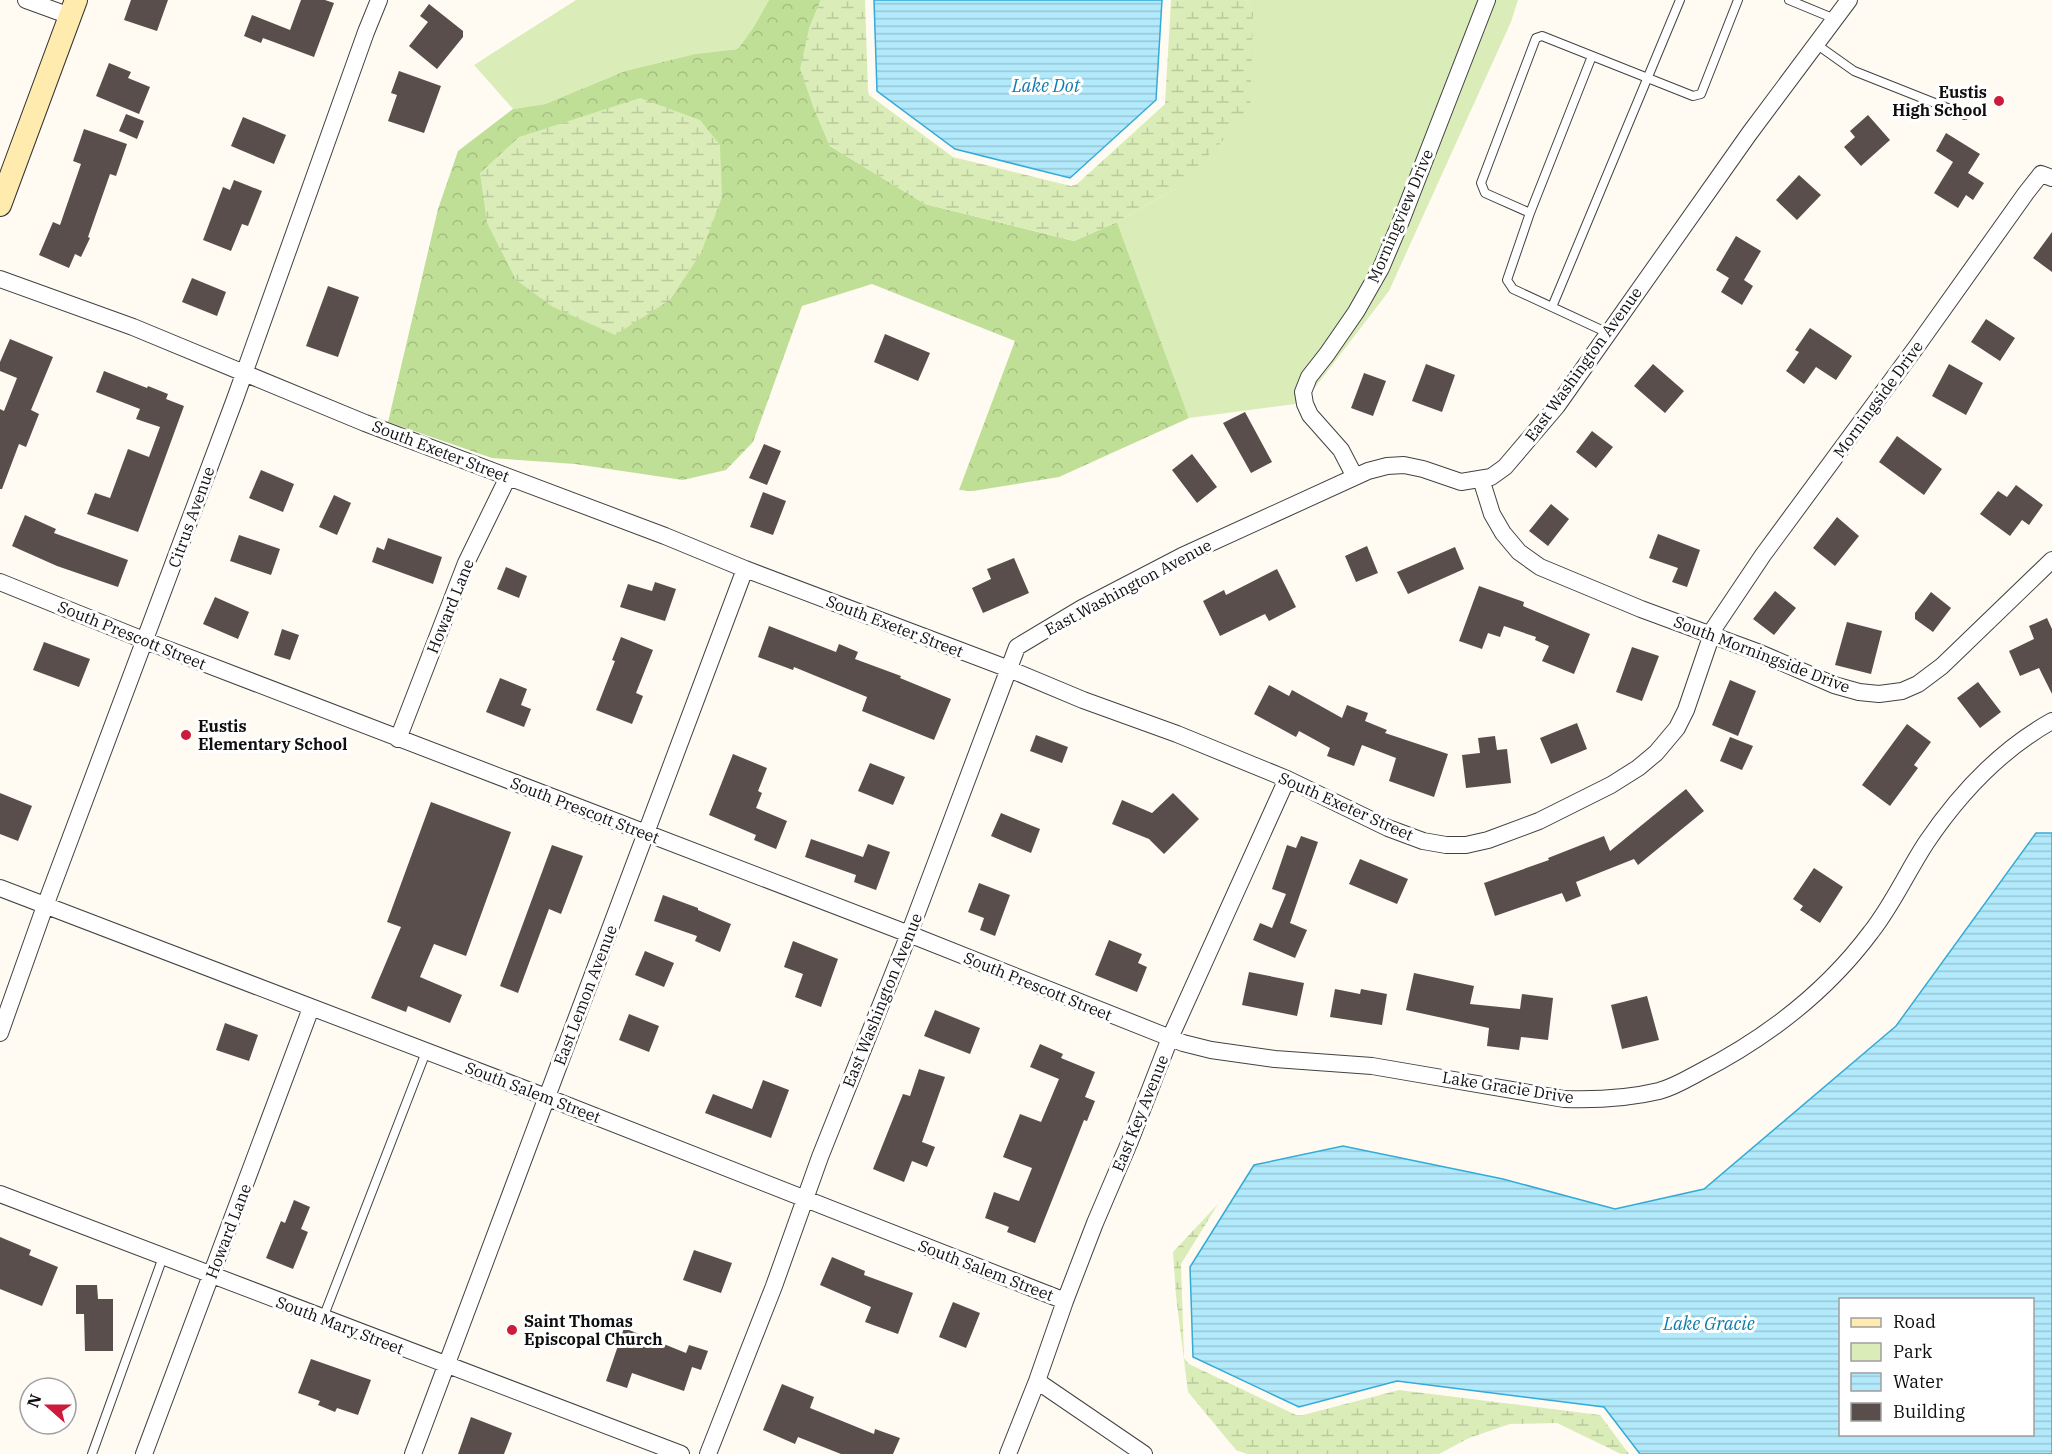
<svg xmlns="http://www.w3.org/2000/svg" width="2052" height="1454" font-family="'IBM Plex Serif',serif">
	<style>
		.green { fill: #daedb8 }
		.forest { fill: url(#forest-crowns) }
		.wetland { fill: url(#wetland-marsh) }
		.water { fill: url(#water-rules); stroke: #33abd8; stroke-width: 1.5; fill-rule: evenodd }
		.building { fill: #594e4b }
		.lines { fill: none; stroke-linecap: round; stroke-linejoin: round }
		.lane-casing { stroke: #424242; stroke-width: 10 }
		.street-casing { stroke: #424242; stroke-width: 18 }
		.secondary-casing { stroke: #313131; stroke-width: 24 }
		.lane { stroke: #fff; stroke-width: 8 }
		.street { stroke: #fff; stroke-width: 16 }
		.secondary { stroke: #ffebad; stroke-width: 22 }
		.poi-dot { fill: #cc1b3b; stroke: #fff; stroke-width: 2 }
		.labels { text-anchor: middle; dominant-baseline: central; stroke-width: 6; stroke-linejoin: round; paint-order: stroke }
		.poi-label { font-size: 16px; font-weight: bold; fill: #0f0f0f; stroke: #fff; text-anchor: start }
		.street-label { font-size: 16px; fill: #0f0f0f; stroke: #fff }
		.water-label { font-size: 18px; font-style: italic; fill: #0e7cac; stroke: #fff }
	</style>
	<defs>
		<pattern id="forest-crowns" width="20" height="18" patternUnits="userSpaceOnUse" patternTransform="scale(1.5)"><rect width="20" height="18" fill="#c0df96"/><path d="M2 6a3 3 0 1 1 6 0M12 15a3 3 0 1 1 6 0" fill="none" stroke="#a4be80"/></pattern>
		<pattern id="wetland-marsh" width="20" height="14" patternUnits="userSpaceOnUse" patternTransform="scale(1.5)"><rect width="20" height="14" fill="#daedb8"/><path d="M1 5h8M5 5V1M11 12h8M15 12V8" fill="none" stroke="#baca9d"/></pattern>
		<pattern id="water-rules" width="6" height="5" patternUnits="userSpaceOnUse" patternTransform="scale(1.5)"><rect width="6" height="5" fill="#b2e9fb"/><path d="M0 2.5h6" fill="none" stroke="#98c7d6"/></pattern>
	</defs>
	<rect width="100%" height="100%" fill="#fffbf2"/>
	<path class="green" d="M576,0H769L753,28L738,49L695,54L625,71L545,104L513,109L474,65Z
		M1246,0H1518L1511,22L1389,291L1303,403L1189,418L1117,222L1175,189L1253,12Z"/>
	<path class="forest" d="M769,0H821L809,29L813,106L830,146L925,204L1074,241L1117,222L1189,418L1059,477L973,491L959,490L1015,341L872,284L802,306L753,442L726,470L683,480L575,464L492,458L388,422L438,209L458,151L513,109L545,104L625,71L695,54L738,49L753,28Z"/>
	<path class="wetland" d="M821,0H865L868,90L869,95L953,157L1071,186L1077,184L1165,104L1171,0H1246L1253,12L1250,113L1175,189L1117,222L1074,241L925,204L830,146L813,106L800,69L809,29Z
		M640,98L700,120L720,145L722,197L701,253L670,300L615,335L553,307L516,280L487,223L480,173L519,137Z
		M1218,1204L1181,1264L1184,1358L1189,1364L1296,1415H1303L1399,1390L1600,1415L1629,1454H1621L1557,1423L1510,1424L1469,1438L1439,1454H1247L1236,1450L1188,1392L1176,1296L1173,1252Z"/>
	<path class="water" d="M874,0H1162L1156,100L1070,178L955,149L877,91Z
		M2036,833H2052V1454H1640L1604,1407L1397,1381L1299,1407L1193,1357L1190,1267L1254,1165L1343,1146L1503,1179L1615,1209L1704,1189L1896,1026ZM1840,1300H2032V1434H1840Z"/>
	<path class="building" d="M131,0H168L157,31L124,20Z
		M301,0H325L334,3L314,57L263,38L261,43L244,36L252,15L290,30Z
		M429,4L463,31V37L437,69L409,46L428,22L420,16Z
		M109,63L131,72L128,78L150,87L139,114L96,96Z
		M399,71L441,86L424,133L388,121L397,95L391,93Z
		M126,114L144,121L137,139L119,131Z
		M1868,115L1890,140L1861,166L1844,147L1855,137L1850,131Z
		M243,117L286,135L274,164L231,146Z
		M84,129L127,144L116,176L110,174L88,237L90,238L81,257L75,254L69,268L39,255L53,222L60,225L81,164L73,161Z
		M1946,133L1980,154L1968,173L1984,183L1973,200L1966,195L1958,208L1934,193L1953,162L1936,151Z
		M1799,175L1821,195L1797,220L1776,200Z
		M234,180L262,191L248,226L242,224L231,251L203,240L223,187L230,190Z
		M2052,232V272L2033,258Z
		M1736,236L1761,251L1744,280L1753,286L1742,305L1721,292L1729,278L1716,270Z
		M192,278L226,292L217,316L182,302Z
		M328,286L359,297L338,357L306,346Z
		M1986,319L2015,338L2000,361L1971,342Z
		M1810,328L1852,356L1836,380L1816,367L1804,384L1786,371L1799,352L1795,350Z
		M885,334L930,353L918,381L874,362Z
		M10,339L53,357L31,410L39,414L26,447L19,444L2,489H0V409L4,411L17,378L0,371V362Z
		M1426,364L1455,375L1442,412L1412,401Z
		M1653,364L1684,391L1665,413L1634,386Z
		M1949,364L1983,383L1966,415L1932,396Z
		M104,371L147,388L148,386L168,394L166,399L184,406L138,532L87,514L95,493L110,498L128,449L149,457L160,427L136,419L140,409L96,392Z
		M1364,373L1386,381L1373,416L1351,408Z
		M1245,412L1272,462L1251,473L1223,423Z
		M1592,431L1613,447L1596,468L1576,452Z
		M1897,436L1942,469L1924,495L1879,462Z
		M764,444L781,451L767,485L749,478Z
		M1192,454L1217,487L1197,503L1172,470Z
		M261,470L294,484L283,512L249,498Z
		M2016,485L2043,505L2029,525L2022,520L2010,536L1980,514L1998,491L2007,497Z
		M763,492L786,501L773,535L750,527Z
		M334,495L351,503L337,535L319,527Z
		M1551,504L1569,519L1548,546L1529,531Z
		M25,515L56,529L54,533L128,560L118,587L57,566L12,546Z
		M1837,517L1859,536L1835,566L1813,548Z
		M1658,534L1700,550L1687,587L1672,582L1678,568L1649,558Z
		M239,535L280,549L271,575L230,561Z
		M388,538L442,557L433,584L372,562L377,547L384,550Z
		M1367,546L1378,573L1356,582L1345,556Z
		M1455,547L1464,569L1408,594L1397,572Z
		M1014,558L1029,593L983,613L972,588L991,579L987,569Z
		M506,567L527,576L519,598L497,589Z
		M1277,569L1296,607L1269,621L1265,614L1220,636L1203,601L1224,590L1226,595Z
		M655,582L676,589L665,621L620,607L628,584L652,591Z
		M1479,586L1524,602L1523,606L1590,634L1574,674L1542,661L1549,646L1535,640L1536,637L1504,626L1500,637L1488,633L1482,649L1459,641Z
		M1775,591L1796,608L1774,635L1753,619Z
		M1931,592L1951,608L1933,632L1915,619V613Z
		M215,597L249,612L238,639L203,624Z
		M2047,618L2052,629V694L2039,668L2020,676L2009,651L2034,639L2029,626Z
		M1847,622L1882,631L1871,674L1835,665Z
		M769,626L836,652L839,644L858,652L855,659L901,676L900,678L951,699L934,740L862,711L867,697L794,667L793,670L758,657Z
		M282,629L299,635L290,660L274,655Z
		M621,637L653,650L636,693L643,696L632,724L596,710L615,661L612,660Z
		M44,642L90,659L79,687L33,670Z
		M1632,647L1659,656L1642,701L1616,692Z
		M500,678L527,689L521,705L531,709L524,727L486,712Z
		M1730,680L1756,691L1738,736L1712,725Z
		M1978,682L2001,712L1980,728L1957,698Z
		M1269,685L1289,696L1292,690L1342,718L1347,705L1368,713L1365,721L1387,730L1385,733L1448,754L1434,797L1389,781L1396,758L1362,745L1354,766L1327,756L1330,748L1299,731L1296,737L1254,714Z
		M1577,723L1587,749L1551,764L1540,738Z
		M1907,724L1931,742L1914,765L1918,768L1890,806L1862,785Z
		M1036,735L1068,747L1062,763L1030,751Z
		M1495,736L1497,750L1507,749L1511,783L1466,788L1462,755L1480,753L1478,738Z
		M1730,737L1753,746L1742,770L1720,761Z
		M733,754L767,768L758,791L762,793L756,808L787,821L776,849L754,840L756,835L709,815Z
		M870,763L905,777L893,805L858,791Z
		M1686,789L1704,811L1638,865L1634,859L1576,882L1581,896L1566,902L1562,893L1495,916L1484,883L1549,860L1548,858L1604,836L1610,851Z
		M0,793L32,806L18,841L0,834Z
		M1173,793L1199,819L1164,854L1149,839L1112,824L1122,800L1152,813Z
		M431,802L511,832L466,956L434,944L420,977L462,995L450,1023L408,1006L406,1012L371,998L401,927L387,922Z
		M1001,813L1040,829L1031,853L991,836Z
		M1301,836L1318,842L1290,923L1307,930L1295,958L1253,940L1260,923L1272,928L1286,894L1272,889L1287,845L1296,848Z
		M811,839L863,857L868,844L890,852L876,890L854,882L856,875L805,857Z
		M552,845L583,856L561,914L549,909L518,993L500,986Z
		M1360,859L1408,879L1397,904L1349,884Z
		M1814,868L1843,887L1820,923L1800,910L1803,906L1793,899Z
		M979,883L1010,895L995,936L980,930L984,918L968,912Z
		M663,895L698,908V910L731,924L720,952L695,941L697,936L654,921Z
		M1109,940L1142,954L1138,963L1147,967L1137,992L1095,975Z
		M793,941L838,959L821,1007L795,997L803,974L784,967Z
		M645,951L674,963L664,987L635,975Z
		M1249,972L1304,983L1297,1016L1242,1005Z
		M1414,973L1474,986L1470,1004L1520,1009L1522,994L1553,998L1548,1040L1521,1037L1519,1050L1487,1046L1489,1028L1406,1010Z
		M1335,989L1360,994L1361,989L1387,994L1382,1025L1330,1017Z
		M1647,996L1659,1040L1622,1049L1611,1005Z
		M935,1010L980,1028L970,1054L924,1036Z
		M629,1014L659,1026L649,1052L619,1040Z
		M225,1023L258,1035L249,1061L216,1050Z
		M1040,1044L1063,1054L1061,1058L1095,1072L1085,1097L1095,1101L1087,1121L1084,1120L1035,1243L1007,1232L1009,1227L985,1218L994,1192L1019,1201L1032,1168L1003,1157L1020,1114L1041,1122L1059,1079L1030,1067Z
		M919,1069L945,1077L922,1142L935,1147L927,1167L912,1161L904,1182L873,1169L903,1094L910,1096Z
		M763,1080L789,1090L771,1138L705,1113L713,1094L752,1109Z
		M294,1200L310,1207L301,1229L308,1232L293,1269L266,1258L281,1221L285,1223Z
		M0,1237L31,1250L29,1255L58,1267L42,1306L0,1289Z
		M694,1250L732,1263L721,1293L683,1280Z
		M832,1257L865,1271L864,1275L913,1293L898,1334L865,1322L871,1307L820,1285Z
		M76,1285H97L98,1299H113V1351H85L84,1314H76Z
		M953,1302L980,1313L966,1348L939,1337Z
		M624,1328L686,1353L689,1345L708,1351L701,1370L692,1367L684,1391L632,1373L627,1388L606,1381Z
		M311,1359L371,1380L358,1415L337,1408L335,1412L318,1405L320,1401L298,1393Z
		M782,1384L814,1397L810,1408L874,1434L875,1429L900,1438L893,1454H841L798,1437L795,1444L763,1430Z
		M471,1417L512,1433L504,1454H458Z"/>
	<g class="lines">
		<g class="lane-casing">
			<path id="lane" d="M1789,0L1835,19
				M1816,44L1854,71L1965,115
				M1530,213L1592,56
				M1552,307L1680,0
				M1608,333L1513,289L1507,280L1530,213L1485,193L1481,183L1536,38L1542,36L1693,96L1701,94L1738,0
				M323,1318L426,1052
				M92,1454L163,1257"/>
		</g>
		<g class="street-casing">
			<path id="street" d="M26,0L70,16
				M0,279L133,327L365,423L665,536L745,569L1009,669L1083,700L1177,734L1287,779L1388,828L1423,841L1446,845H1466L1488,840L1539,821L1611,785L1638,768L1656,753L1677,728L1686,710L1714,628L1763,555L1917,346L2026,193L2041,174L2052,178
				M1355,477L1341,450L1310,415L1305,404L1303,392L1309,377L1327,354L1356,312L1381,268L1401,221L1487,0
				M1481,479L1492,514L1503,533L1519,552L1540,567L1641,609L1760,653L1834,685L1859,692L1879,694L1902,691L1918,684L1942,666L2052,560
				M0,582L146,641L909,934L1183,1043L1211,1050L1275,1059L1372,1066L1564,1099C1594,1100 1630,1098 1659,1091C1674,1087 1687,1079 1700,1072C1766,1038 1827,991 1871,932C1893,904 1907,872 1926,843C1959,794 2000,750 2052,721
				M398,739L466,563L508,477
				M0,888L546,1097L1065,1301
				M0,1033L45,906L235,399L366,32L379,0
				M0,1194L681,1454
				M1037,1381L1144,1454
				M144,1454L311,1008
				M413,1454L745,569
				M708,1454L774,1286L820,1157L909,934L1017,647L1082,608L1182,556L1368,471L1387,466L1404,465L1423,469L1461,482L1491,477L1505,467L1557,406L1749,134L1849,0
				M1008,1454L1037,1381L1065,1301L1095,1223L1130,1141L1170,1038L1287,779"/>
		</g>
		<g class="secondary-casing">
			<path id="secondary" d="M0,205L76,0"/>
		</g>
		<use href="#lane" class="lane"/>
		<use href="#street" class="street"/>
		<use href="#secondary" class="secondary"/>
	</g>
	<g class="poi-dot">
		<circle cx="1999" cy="101" r="6"/>
		<circle cx="186" cy="735" r="6"/>
		<circle cx="512" cy="1330" r="6"/>
	</g>
	<g class="labels">
		<g class="poi-label">
			<text x="1987" y="92" text-anchor="end">Eustis<tspan x="1987" dy="18">High School</tspan></text>
			<text x="198" y="726">Eustis<tspan x="198" dy="18">Elementary School</tspan></text>
			<text x="524" y="1321">Saint Thomas<tspan x="524" dy="18">Episcopal Church</tspan></text>
		</g>
		<g class="street-label">
			<text transform="translate(1400 216) rotate(-67)">Morningview Drive</text>
			<text transform="translate(1583 364) rotate(-54)">East Washington Avenue</text>
			<text transform="translate(1878 399) rotate(-54)">Morningside Drive</text>
			<text transform="translate(441 451) rotate(21)">South Exeter Street</text>
			<text transform="translate(191 517) rotate(-70)">Citrus Avenue</text>
			<text transform="translate(1128 587) rotate(-28)">East Washington Avenue</text>
			<text transform="translate(450 606) rotate(-68)">Howard Lane</text>
			<text transform="translate(895 626) rotate(21)">South Exeter Street</text>
			<text transform="translate(132 635) rotate(22)">South Prescott Street</text>
			<text transform="translate(1762 654) rotate(21)">South Morningside Drive</text>
			<text transform="translate(1346 806) rotate(24)">South Exeter Street</text>
			<text transform="translate(585 810) rotate(21)">South Prescott Street</text>
			<text transform="translate(1038 986) rotate(22)">South Prescott Street</text>
			<text transform="translate(585 995) rotate(-69)">East Lemon Avenue</text>
			<text transform="translate(882 1000) rotate(-68)">East Washington Avenue</text>
			<text transform="translate(1508 1087) rotate(9)">Lake Gracie Drive</text>
			<text transform="translate(533 1092) rotate(21)">South Salem Street</text>
			<text transform="translate(1140 1113) rotate(-68)">East Key Avenue</text>
			<text transform="translate(228 1231) rotate(-69)">Howard Lane</text>
			<text transform="translate(986 1270) rotate(21)">South Salem Street</text>
			<text transform="translate(340 1325) rotate(21)">South Mary Street</text>
		</g>
		<g class="water-label">
			<text x="1046" y="85">Lake Dot</text>
			<text x="1709" y="1323">Lake Gracie</text>
		</g>
	</g>
	<rect x="1839" y="1298" width="195" height="138" fill="#ffffff" stroke="#9f9f9f" stroke-width="1.5"/>
	<rect x="1851" y="1318" width="30" height="9" fill="#ffebad" stroke="#9f9f9f" stroke-width="1.5"/>
	<text x="1893" y="1328" font-size="18" fill="#0f0f0f">Road</text>
	<rect x="1851" y="1343" width="30" height="18" fill="#daedb8" stroke="#9f9f9f" stroke-width="1.5"/>
	<text x="1893" y="1358" font-size="18" fill="#0f0f0f">Park</text>
	<rect x="1851" y="1373" width="30" height="18" fill="url(#water-rules)" stroke="#9f9f9f" stroke-width="1.5"/>
	<text x="1893" y="1388" font-size="18" fill="#0f0f0f">Water</text>
	<rect x="1851" y="1403" width="30" height="18" fill="#594e4b" stroke="#9f9f9f" stroke-width="1.5"/>
	<text x="1893" y="1418" font-size="18" fill="#0f0f0f">Building</text>
	<g transform="translate(48 1406) rotate(291)"><circle r="28" fill="#ffffff" stroke="#9f9f9f" stroke-width="1.5"/>
	<path d="M0-4.5L10 22L0 15L-10 22Z" fill="#cc1b3b"/>
	<text y="-9" font-size="16" font-weight="bold" text-anchor="middle" fill="#0f0f0f">N</text>
	</g>
</svg>
